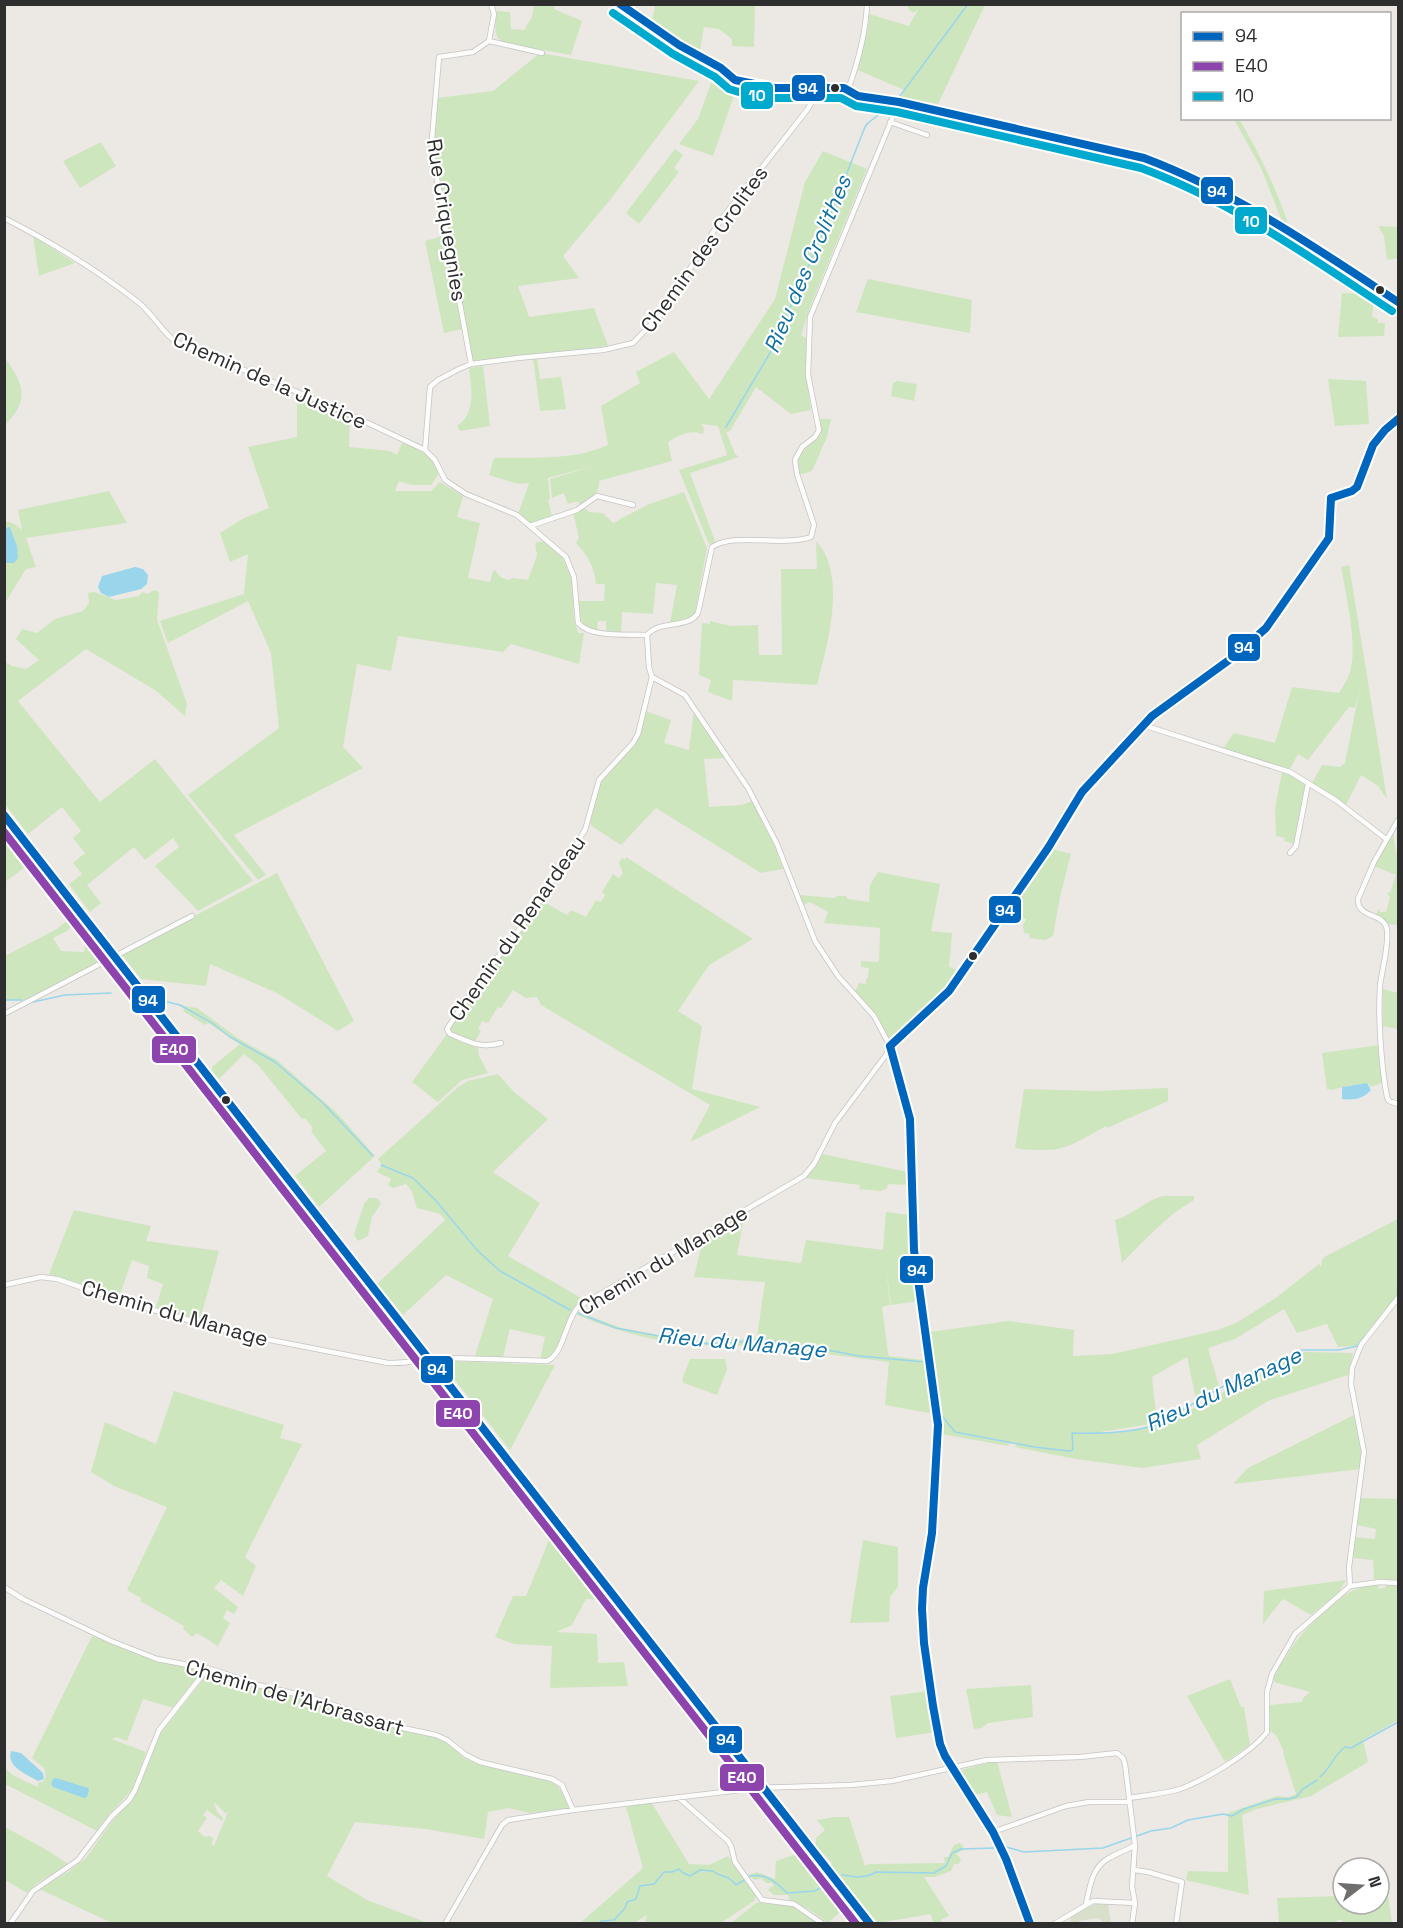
<svg xmlns="http://www.w3.org/2000/svg" width="1403" height="1928" font-family="'Space Grotesk',sans-serif">
	<style>
		.green { fill: #cee6be; fill-rule: evenodd }
		.cemetery { fill: #d8e0cc }
		.water { fill: #99d6ec }
		.lines { fill: none; stroke-linecap: round; stroke-linejoin: round }
		.stream { stroke: #99d6ec; stroke-width: 1.5 }
		.street-casing { stroke: #c5c4c5; stroke-width: 6 }
		.secondary-casing { stroke: #c5c4c5; stroke-width: 8 }
		.primary-casing { stroke: #c6c5c4; stroke-width: 9 }
		.street { stroke: #fcfcfb; stroke-width: 4.5 }
		.secondary { stroke: #fcfcfb; stroke-width: 7 }
		.primary { stroke: #e8e4d6; stroke-width: 8 }
		.bus-1-casing { stroke: #fff; stroke-width: 12 }
		.bus-2-casing { stroke: #fff; stroke-width: 12 }
		.bus-3-casing { stroke: #fff; stroke-width: 12 }
		.bus-1 { stroke: #0065bd; stroke-width: 8 }
		.bus-2 { stroke: #8e44ad; stroke-width: 8 }
		.bus-3 { stroke: #00a9ce; stroke-width: 8 }
		.bus-dot { fill: #2e2e2e; stroke: #fff; stroke-width: 2 }
		.labels { text-anchor: middle; dominant-baseline: central; stroke-width: 4.5; stroke-linejoin: round; paint-order: stroke }
		.street-label { font-size: 21px; fill: #2e2e2e; stroke: #fff }
		.water-label { font-size: 22px; font-style: italic; fill: #0d6fa3; stroke: #fff }
		.line-badge { stroke: #fff; stroke-width: 2 }
		.badge-label { font-size: 16px; text-anchor: middle; font-weight: bold; fill: #fff }
	</style>
	<rect width="100%" height="100%" fill="#ece8e4"/>
	<path class="green" d="M534,5H555L554,9L582,21L571,55L503,43C492,35 496,23 497,11L510,12L511,29L524,30L532,17Z
		M655,5H755L754,47L732,46V39L719,29L704,27L700,51L652,21Z
		M907,5H985L938,104L902,97L904,90L858,70L869,22V14L909,26L918,9L913,13L909,10Z
		M540,53L699,81L610,200L563,256L579,278L518,286L529,317L594,308L608,346L471,362L434,157L437,98L493,91Z
		M711,83L737,87L713,156L679,144L698,119Z
		M1234,119H1239C1260,154 1277,190 1290,229L1284,226L1261,168Z
		M101,142L116,166L80,188L63,161Z
		M675,149L683,155L674,168L679,172L639,224L626,213Z
		M823,151L867,169L810,307L801,335L806,338V374L811,410L791,414L756,387L730,431L726,432L735,454L739,457L690,473L715,541L711,544L708,542L679,470L727,455L718,426L701,424L704,428L703,434C689,429 680,435 668,442L672,461L599,481C600,493 591,500 581,506L577,501L568,504L564,493L552,498L550,479L600,464L548,478L550,499L548,500L552,516L531,524L518,514L529,483L518,484L489,475L494,458C532,457 572,461 608,445L601,406L640,383L636,372L674,352L709,399L775,299L805,182Z
		M1378,226L1398,227V258L1387,260L1384,236Z
		M446,235L463,329L444,333L425,241Z
		M33,236L75,263L39,276Z
		M868,279L972,300L970,333L856,312Z
		M1371,289L1375,292L1372,317L1378,319V323H1385L1384,336L1338,337L1342,293L1369,294Z
		M5,358C24,384 30,400 5,425Z
		M533,358H537L540,379L561,377L566,409L540,411Z
		M483,366L490,426L460,431L457,426C477,413 471,388 469,368Z
		M1328,379L1366,381L1369,424L1335,426Z
		M897,381L917,384L914,401L891,396L893,383Z
		M297,395L350,417L349,447L390,451L397,455L402,443C419,450 436,455 438,475L431,485H411L399,481L395,491H431L440,482L463,496L457,517L480,523L468,578L490,582L493,571L495,570L499,576L507,580L513,578L528,580L537,555L535,543L545,541L562,557L569,572L572,581L574,620L578,633H584L579,664L511,644L503,652L398,636L391,671L357,664L343,747L363,768L234,835L266,875L258,880L188,795L279,728L271,653L248,601L168,643L160,621L244,594L248,554L230,562L220,533L244,518L269,508L248,447L297,437Z
		M819,419H831L827,437L812,471L799,475C793,451 808,450 821,434Z
		M109,491L127,523L26,538L36,567L26,569L5,603V563H14L17,546L10,527L5,528V521L15,524L22,530L18,510Z
		M684,492L707,548L695,613L688,620L670,623L677,585L656,583L653,614L622,612L621,632L606,631V621H598L597,630L585,627L579,616V601H604L605,584H596C594,566 588,556 576,543L579,538L573,512L583,507L589,512L603,513L613,523L647,505Z
		M816,541C848,574 827,646 817,685L733,680L732,701L708,692L711,680L699,675L702,623L710,624V621L731,626L758,625L759,655H782L781,569H817Z
		M1349,565L1387,799L1378,786L1361,775L1346,805L1312,783L1322,765L1340,767L1345,763L1360,688L1355,708L1349,707L1308,760L1298,754L1290,769L1222,750L1234,733L1275,743L1292,687L1339,693C1343,686 1348,679 1350,672C1358,645 1346,595 1341,567Z
		M154,590L159,592L157,620L187,704L185,716L155,690L86,649L18,701L100,802L155,759L253,881L198,911L155,866L179,847L173,838L145,860L134,847L87,885L101,903L90,912L69,884L82,874L73,863L85,853L73,838L81,831L62,807L28,834L5,804V662L12,666L26,669L39,660L16,639L22,629L37,633L55,619L83,611L89,603L88,593L94,592L116,600L139,596L142,592L148,594Z
		M645,711L671,720L664,743L689,750L694,711L725,758L704,759L709,807L742,805L752,801L775,847L783,869L761,873L656,808L621,845L593,827L590,823L600,783L636,742Z
		M1282,772L1291,775L1306,786L1295,844L1284,841L1285,838L1276,836L1275,809Z
		M5,825L33,861L5,882Z
		M1393,833L1398,863V925L1387,924L1376,916L1378,909L1380,912H1386L1390,898L1387,892L1390,893L1396,875L1374,866Z
		M1051,849L1071,854L1060,897L1053,936L1045,940L1029,938L1030,934L1024,933L1023,925L1026,919L1004,917Z
		M626,857L753,939L709,965L678,1011L702,1026L692,1089L760,1107L690,1142L710,1105L541,1005L537,997L526,998L513,990L501,1008L498,1007L488,1023L482,1021L478,1029L481,1031L474,1043L449,1030L487,973L542,901L567,915L571,910L586,917L596,900L601,902L605,895L602,892L613,874L619,878L623,873L619,863L622,858L625,860Z
		M878,872L940,884L931,931L952,933L949,967L953,968L959,973L944,992L892,1040L889,1038L877,1016L855,991L859,983L866,984V979L868,978L869,968L861,967V961L879,962L880,928L824,923L828,912L810,902L803,905L799,895L835,898L837,896H846L848,899L869,902L870,885Z
		M277,873L354,1021L338,1031L277,993L210,964L206,986L141,979L122,955L123,953Z
		M75,915L77,919L67,931L53,938L61,951L84,952L86,942L94,940L107,957L26,1000H5V956L55,930Z
		M1383,989L1398,993V1029L1383,1026Z
		M185,1006L197,1008L239,1039L277,1060L338,1114L375,1156L319,1207L295,1176L326,1151L311,1131L313,1128L305,1118L302,1119L258,1065L244,1054L219,1079L212,1071V1067L240,1044L208,1023L205,1025L183,1011Z
		M447,1034L478,1048L479,1056L488,1073L462,1080L438,1102L412,1082Z
		M1379,1045L1384,1082L1370,1087L1369,1084L1350,1085L1332,1090L1327,1089L1322,1053Z
		M498,1074L514,1092L548,1119L493,1172L540,1203L508,1256L585,1300L572,1310L555,1352L548,1359L540,1360L545,1337L510,1329L503,1357L475,1356L493,1299L446,1275L403,1315L377,1284L445,1220L440,1214L417,1208L412,1192L406,1184L393,1188L388,1185L391,1179L377,1172L382,1165L378,1159L458,1087L468,1081Z
		M1168,1088V1101L1107,1128L1106,1126C1067,1148 1061,1154 1015,1148L1024,1089L1096,1091Z
		M822,1154L908,1172L909,1185L888,1184L887,1188L881,1191L859,1189L860,1185L805,1178Z
		M1163,1196H1194V1200C1166,1216 1145,1240 1122,1263L1115,1220C1133,1215 1146,1200 1163,1196Z
		M369,1198H377L381,1203L372,1217L368,1236L358,1241L354,1234L364,1204Z
		M74,1210L151,1226L146,1241L219,1251L200,1320L156,1307L163,1284L147,1278L149,1266L132,1260L119,1297L49,1274Z
		M886,1212L910,1215V1252L919,1301L891,1305L886,1267L890,1305L882,1307L888,1353L889,1356L924,1360L929,1363L934,1414L885,1405L889,1362L818,1353C797,1339 749,1345 723,1347L720,1345C671,1347 621,1333 577,1315L579,1312L621,1328L674,1338L718,1343L725,1338L736,1337C744,1342 749,1338 757,1337L765,1282L694,1277L703,1239L745,1213L737,1255L801,1263L806,1240L883,1250Z
		M1398,1219V1298L1361,1345L1338,1347L1327,1324L1297,1333L1284,1309L1235,1339L1208,1348L1219,1386L1196,1399L1187,1357L1152,1377L1157,1423L1100,1432V1434L1161,1426L1251,1377L1252,1374L1305,1352L1353,1353L1348,1375L1268,1401L1197,1445L1201,1459L1142,1468L1076,1459L1015,1447L1017,1443L1010,1442L1008,1446L941,1434L930,1332L1009,1321L1074,1330L1073,1356L1113,1354L1218,1330L1238,1322L1277,1297L1319,1264L1321,1267L1322,1260L1326,1256Z
		M690,1359H725L727,1369L717,1395L684,1383L682,1380Z
		M440,1361H450L555,1365L510,1450Z
		M174,1391L284,1425L280,1438L302,1444L245,1557L256,1566L243,1596L221,1580L214,1588L238,1607L234,1614L227,1610L223,1618L230,1623L218,1646L197,1633L192,1637L183,1629L184,1626L140,1601L141,1598L127,1590L167,1507L114,1486L91,1472L105,1422L156,1444Z
		M1354,1415L1362,1448L1360,1469L1233,1484L1248,1468Z
		M1361,1498L1397,1499L1398,1501V1580L1374,1579L1373,1560L1353,1558L1355,1537L1375,1539L1376,1529L1357,1525Z
		M557,1531L565,1544L609,1601L586,1599L572,1625L556,1632L597,1634L598,1663L624,1662L628,1686L550,1688L552,1646L514,1644L495,1637L513,1596H526L549,1540L546,1538Z
		M863,1540L898,1547V1587L890,1597L889,1622L850,1623Z
		M1346,1580L1338,1593L1311,1615L1283,1599L1263,1624L1264,1591Z
		M1385,1584H1398V1720L1363,1740L1368,1762L1311,1796L1257,1809L1242,1815L1249,1895L1186,1880L1188,1871L1228,1872V1813L1277,1796L1288,1797L1296,1794L1283,1753L1284,1752L1276,1735L1270,1731L1269,1705L1302,1702L1303,1698L1310,1692L1274,1682V1677C1292,1645 1303,1629 1332,1605C1349,1592 1356,1586 1378,1585L1379,1589L1385,1588Z
		M92,1636L146,1657L202,1671L173,1708L143,1699L127,1741L116,1737L112,1739L146,1752L133,1789L106,1818L97,1831L5,1784L4,1767L14,1776L38,1787V1783L43,1782L46,1777L44,1768L32,1758Z
		M212,1671L255,1687L293,1695L394,1728L436,1738L447,1743L464,1758L477,1764L551,1782C562,1787 564,1795 568,1806L567,1809L529,1813L509,1808L488,1812L484,1839L426,1829L355,1822L327,1876L367,1900L428,1923H112L39,1889L68,1872L86,1858L113,1820L135,1796L157,1738L208,1673ZM214,1802L225,1813L228,1812L214,1846L212,1844L213,1838L209,1836L205,1837L198,1831L207,1818L203,1815L207,1810L222,1821L223,1818L217,1812Z
		M1230,1679L1241,1707H1244L1250,1745L1225,1762L1187,1696Z
		M1031,1685L1033,1717L988,1723L982,1728L974,1729L966,1689Z
		M928,1691L935,1732L896,1738L890,1696Z
		M997,1761L1012,1817L997,1815L987,1792L974,1795L961,1770Z
		M651,1802L689,1864L709,1865L728,1856L755,1892L756,1896L754,1901L721,1923H641L645,1922L647,1915L634,1923L579,1924L643,1868L626,1807Z
		M835,1817H849L865,1866L869,1864L945,1863L944,1857H948L954,1845L960,1843L963,1846V1850L956,1854L961,1859L959,1864H954L951,1871L935,1877H924L949,1916L942,1919L940,1923H933L931,1914L878,1923L830,1865L832,1863L816,1846V1838L825,1830L817,1820Z
		M5,1827L50,1852L68,1864L36,1884L27,1893L5,1880Z
		M806,1851L828,1879L831,1880L832,1884L848,1905L828,1923L810,1910L790,1901L788,1895H774L768,1890L771,1887L774,1886L772,1883H766L761,1878L755,1880L748,1875L757,1872L775,1879L776,1861Z
		M1379,1895H1388L1392,1923H1343L1342,1920H1337V1923H1279L1277,1898L1343,1896V1904H1379Z
		M760,1902L792,1906L819,1924H730L756,1903Z"/>
	<path class="cemetery" d="M1099,1903L1108,1904L1111,1923H1104L1098,1918L1079,1921V1923L1070,1924L1071,1917L1090,1906Z"/>
	<path class="water" d="M10,527L17,546L18,558L14,563H5V528Z
		M135,567L143,569L148,575L147,584L141,589L109,597L101,593L98,587L102,576Z
		M1367,1083L1371,1090C1362,1100 1353,1100 1342,1099V1087Z
		M11,1751L21,1753L43,1773L44,1779L38,1781C27,1774 6,1767 11,1751Z
		M56,1778L88,1788L89,1790L87,1797L84,1798L53,1787L51,1784L53,1779Z"/>
	<g class="lines">
		<path class="stream" d="M900,96L968,4
			M726,427L770,353L826,226L865,127L868,123L891,105
			M4,1000H22
			M160,1000L180,1005L212,1023L230,1037L275,1062L323,1103L373,1156
			M33,1002L65,995L111,993
			M381,1165L413,1178L437,1202L477,1250L500,1271L570,1310
			M578,1313L616,1328L691,1342L711,1344L766,1340L796,1344L859,1356L925,1362
			M942,1416L955,1432L1034,1447L1069,1451L1073,1450L1072,1433C1101,1434 1132,1433 1159,1424L1218,1389L1302,1350H1339L1357,1346L1365,1336
			M1320,1777C1331,1768 1333,1756 1345,1747L1351,1748L1398,1722
			M1137,1836L1151,1831L1171,1828L1188,1820L1223,1814L1232,1816L1244,1809L1275,1799H1289L1296,1797L1303,1789L1317,1780
			M1006,1847L1024,1852L1103,1848L1131,1838
			M842,1875C854,1877 865,1879 876,1872L934,1873L946,1866L952,1853L961,1849L995,1848
			M750,1876C766,1873 776,1882 787,1893L815,1891L830,1882
			M599,1924L601,1921L614,1920L625,1908L627,1902L636,1899L640,1886L654,1884L664,1872H672L679,1869L683,1873L690,1876L700,1870L713,1871C721,1878 728,1874 736,1885L746,1879"/>
		<g class="street-casing">
			<path id="street" d="M489,41L542,53
				M489,41L494,14L491,4
				M795,89V79
				M848,90C858,62 866,33 867,4
				M890,122L927,135
				M4,218C51,242 97,270 138,302C153,314 161,331 176,342L336,408L425,450L435,460L445,480L466,494L517,515L566,557L574,577L578,623C591,638 628,634 647,635C660,619 687,630 698,613L712,547C734,532 783,547 811,537L814,525L797,474L795,460L802,447L815,437L819,430L808,375L810,317L899,102
				M471,364L433,157L432,139L439,57L473,52L489,41
				M425,450L430,387L438,380L459,369L471,364L518,358L603,350L633,343L663,312L720,221L807,110L814,98L815,89
				M530,526L577,510L597,496L633,505
				M1143,725L1290,772L1337,801L1386,839
				M1398,820L1374,862L1358,899C1357,919 1385,912 1387,930C1389,947 1382,968 1380,986C1378,1018 1381,1065 1387,1097L1389,1101L1398,1104
				M1290,853L1296,846L1308,784
				M4,1014L192,916
				M501,1043C480,1049 470,1042 450,1034L447,1029L479,981L529,917L585,830L599,780L633,743L638,734L652,677
				M4,1285L41,1277L57,1279L122,1301L234,1333L388,1363C409,1364 428,1358 449,1358L547,1361C564,1354 565,1321 578,1307L804,1176L814,1164L835,1123L886,1055L890,1046L874,1016L838,976L815,941L777,844L748,788L685,695L652,677L649,667L647,635
				M1350,1586L1349,1567L1364,1452L1351,1384L1352,1368L1361,1345L1398,1298
				M4,1587L23,1599L111,1641L157,1659L214,1670L258,1685L309,1697L403,1728L436,1735L447,1740L466,1755L480,1762L552,1779L562,1785L573,1810
				M678,1797L728,1841L731,1846L735,1862L762,1900L794,1904L823,1924
				M1129,1798C1146,1795 1164,1794 1180,1789C1205,1780 1251,1753 1267,1732V1692L1272,1674L1295,1634L1350,1586L1380,1582L1398,1583
				M993,1832L1066,1806L1089,1802H1130
				M1134,1870L1148,1872L1182,1882L1176,1924
				M1086,1904C1090,1886 1092,1867 1109,1858C1118,1853 1127,1850 1135,1845
				M10,1924L33,1891L78,1860L111,1817L129,1800L135,1790L159,1730L208,1668
				M445,1924L502,1825L508,1820L573,1810L757,1788L851,1785L892,1781L987,1760L1080,1757L1117,1753L1123,1758L1125,1764L1135,1845L1132,1887L1135,1903L1132,1924
				M1054,1924L1093,1901L1135,1903"/>
		</g>
		<g class="secondary-casing">
			<path id="secondary" d="M619,4L679,45L721,68L735,80L745,83L775,88H844L858,96L899,102L1144,158C1236,188 1317,250 1398,302
				M1030,1924L1006,1859L993,1832L945,1756L940,1744L933,1706L924,1643L922,1609L923,1588L932,1533L938,1425L914,1250L910,1119L890,1046L949,991L1048,848L1082,792L1152,716L1236,655L1266,628L1329,538C1332,528 1327,502 1332,497C1339,490 1352,496 1357,486C1363,476 1364,464 1368,454C1374,441 1387,427 1398,419"/>
		</g>
		<g class="primary-casing">
			<path id="primary" d="M4,814L870,1924"/>
		</g>
		<use href="#street" class="street"/>
		<use href="#secondary" class="secondary"/>
		<use href="#primary" class="primary"/>
		<g class="bus-1-casing">
			<path id="bus-1" d="M620,4L679,45L721,68L735,80L775,88H844L858,96L899,102L1144,158C1237,193 1316,248 1398,302
				M1331,498L1352,491L1357,487L1373,445L1385,430L1398,419
				M4,815L870,1924
				M890,1046L910,1119L914,1250L938,1425L932,1533L923,1588L922,1609L924,1643L933,1706L940,1744L945,1756L993,1832L1006,1859L1030,1924
				M890,1046L949,991L1048,848L1082,792L1152,716L1236,655L1266,628L1329,538L1331,498"/>
		</g>
		<g class="bus-2-casing">
			<path id="bus-2" d="M4,832L856,1924"/>
		</g>
		<g class="bus-3-casing">
			<path id="bus-3" d="M613,13L673,54L715,77L729,89L742,93L774,98H841L856,106L897,112L1141,168C1233,202 1311,258 1392,311"/>
		</g>
		<use href="#bus-1" class="bus-1"/>
		<use href="#bus-2" class="bus-2"/>
		<use href="#bus-3" class="bus-3"/>
	</g>
	<g class="bus-dot">
		<circle cx="835" cy="88" r="5"/>
		<circle cx="1380" cy="290" r="5"/>
		<circle cx="973" cy="956" r="5"/>
		<circle cx="226" cy="1100" r="5"/>
	</g>
	<g class="labels">
		<g class="street-label">
			<text transform="translate(447 220) rotate(81)">Rue Criquegnies</text>
			<text transform="translate(704 249) rotate(-54)">Chemin des Crolites</text>
			<text transform="translate(270 380) rotate(24)">Chemin de la Justice</text>
			<text transform="translate(517 928) rotate(-55)">Chemin du Renardeau</text>
			<text transform="translate(663 1260) rotate(-31)">Chemin du Manage</text>
			<text transform="translate(175 1313) rotate(16)">Chemin du Manage</text>
			<text transform="translate(295 1697) rotate(16)">Chemin de l'Arbrassart</text>
		</g>
		<g class="water-label">
			<text transform="translate(807 264) rotate(-67)">Rieu des Crolithes</text>
			<text transform="translate(742 1342) rotate(5)">Rieu du Manage</text>
			<text transform="translate(1223 1389) rotate(-25)">Rieu du Manage</text>
		</g>
	</g>
	<g class="line-badge">
		<rect x="791" y="74" width="35" height="28" rx="6" fill="#0065bd"/>
		<rect x="740" y="81" width="34" height="29" rx="6" fill="#00a9ce"/>
		<rect x="1200" y="176" width="34" height="29" rx="6" fill="#0065bd"/>
		<rect x="1234" y="206" width="34" height="29" rx="6" fill="#00a9ce"/>
		<rect x="1227" y="633" width="34" height="29" rx="6" fill="#0065bd"/>
		<rect x="988" y="895" width="34" height="29" rx="6" fill="#0065bd"/>
		<rect x="131" y="985" width="35" height="29" rx="6" fill="#0065bd"/>
		<rect x="151" y="1035" width="46" height="29" rx="6" fill="#8e44ad"/>
		<rect x="899" y="1255" width="35" height="29" rx="6" fill="#0065bd"/>
		<rect x="420" y="1355" width="34" height="29" rx="6" fill="#0065bd"/>
		<rect x="435" y="1399" width="46" height="29" rx="6" fill="#8e44ad"/>
		<rect x="708" y="1725" width="35" height="29" rx="6" fill="#0065bd"/>
		<rect x="719" y="1763" width="46" height="29" rx="6" fill="#8e44ad"/>
	</g>
	<g class="badge-label">
		<text x="808" y="94">94</text>
		<text x="757" y="101">10</text>
		<text x="1217" y="197">94</text>
		<text x="1251" y="227">10</text>
		<text x="1244" y="653">94</text>
		<text x="1005" y="916">94</text>
		<text x="148" y="1006">94</text>
		<text x="174" y="1055">E40</text>
		<text x="917" y="1276">94</text>
		<text x="437" y="1375">94</text>
		<text x="458" y="1419">E40</text>
		<text x="726" y="1745">94</text>
		<text x="742" y="1783">E40</text>
	</g>
	<rect width="1403" height="1928" fill="none" stroke="#2e2e2e" stroke-width="12"/>
	<rect x="1181" y="12" width="210" height="108" fill="#ffffff" stroke="#ababab" stroke-width="1.5"/>
	<rect x="1193" y="32" width="30" height="9" fill="#0065bd" stroke="#ababab" stroke-width="1.5"/>
	<text x="1235" y="42" font-size="18" fill="#2e2e2e">94</text>
	<rect x="1193" y="62" width="30" height="9" fill="#8e44ad" stroke="#ababab" stroke-width="1.5"/>
	<text x="1235" y="72" font-size="18" fill="#2e2e2e">E40</text>
	<rect x="1193" y="92" width="30" height="9" fill="#00a9ce" stroke="#ababab" stroke-width="1.5"/>
	<text x="1235" y="102" font-size="18" fill="#2e2e2e">10</text>
	<g transform="translate(1361 1886) rotate(73)"><circle r="28" fill="#ffffff" stroke="#ababab" stroke-width="1.5"/>
	<path d="M0-4.5L10 22L0 15L-10 22Z" fill="#706f6e"/>
	<text y="-9" font-size="16" font-weight="bold" text-anchor="middle" fill="#2e2e2e">N</text>
	</g>
</svg>
